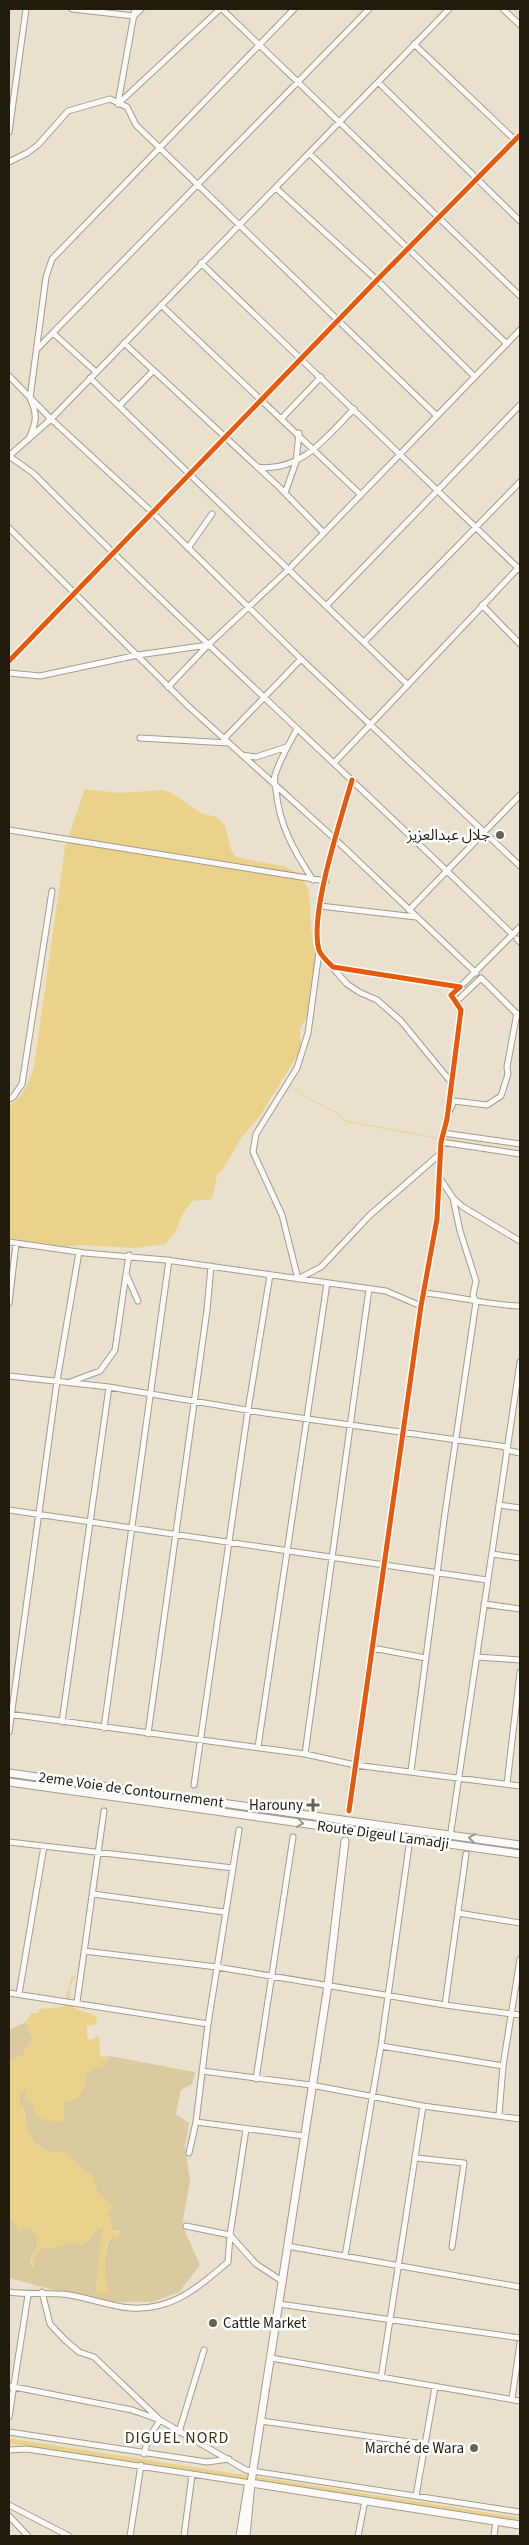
<svg xmlns="http://www.w3.org/2000/svg" width="529" height="2545" font-family="'Source Sans 3','Noto Sans Arabic',sans-serif">
	<style>
		.green { fill: #dbca9f }
		.water { fill: #ebd28a }
		.lines { fill: none; stroke-linecap: round; stroke-linejoin: round }
		.stream { stroke: #ebd28a; stroke-width: 1 }
		.canal { stroke: #ebd28a; stroke-width: 5 }
		.street-casing { stroke: #a29c8d; stroke-width: 7 }
		.secondary-casing { stroke: #a29c8d; stroke-width: 9 }
		.street { stroke: #fcfaf8; stroke-width: 5 }
		.secondary { stroke: #fcfaf8; stroke-width: 7 }
		.cycleway-casing { stroke: #fff; stroke-width: 8 }
		.cycleway { stroke: #e8590c; stroke-width: 5 }
		.oneway { stroke: #99968f }
		.poi-dot { fill: #676151; stroke: #fff; stroke-width: 2 }
		.labels { text-anchor: middle; dominant-baseline: central; stroke-width: 5; stroke-linejoin: round; paint-order: stroke }
		.poi-label { font-size: 15px; fill: #211c0e; stroke: #fff; text-anchor: end }
		.street-label { font-size: 15px; fill: #211c0e; stroke: #fff }
		.neighbourhood-label { font-size: 16px; letter-spacing: 1px; fill: #3b3111; stroke: #fff }
	</style>
	<rect width="100%" height="100%" fill="#e9e1cd"/>
	<path class="green" d="M26,2022L33,2039L22,2056L9,2062V2030Z
		M109,2056L195,2072L192,2084L181,2090L176,2114L189,2123L185,2146L190,2181L182,2225L200,2265L179,2292L152,2302H98L9,2278V2218L15,2222L20,2232L27,2226L37,2235V2249L30,2261L33,2269L34,2259L41,2248L57,2247L74,2241L103,2226L96,2291L109,2290C102,2279 103,2241 115,2233L114,2238L120,2231L113,2230L109,2224L91,2174L82,2169L67,2154L46,2151L35,2144L25,2127V2113L19,2102L20,2092L26,2090V2099L64,2119V2102L78,2097L86,2083L85,2074L109,2058Z"/>
	<path class="water" d="M85,789L120,793L163,790L172,793L201,813L216,817L225,825L231,850L236,857L286,867L295,872L305,883L309,891L311,929L316,961L308,1014L300,1029L301,1050L259,1117L241,1138L224,1168L217,1175L212,1199L193,1201L184,1211L175,1233L165,1244L135,1248L81,1245L61,1247L9,1238V1106C24,1096 29,1083 34,1066L65,847Z
		M76,1976L69,1988L70,2004C76,2013 88,2010 96,2017L97,2024L87,2026V2037L90,2040L99,2036L100,2057L109,2056L103,2067L89,2070L85,2074L86,2083L78,2097L64,2102V2119L61,2122C50,2121 41,2121 33,2112L34,2105L26,2099V2090L20,2092L19,2102C28,2116 23,2128 34,2142C43,2154 55,2150 67,2154C74,2157 76,2163 81,2168C84,2170 88,2171 91,2174L99,2194L115,2206L106,2213L111,2217L109,2224L113,2230L124,2235L114,2239V2234C99,2243 106,2280 109,2293L99,2294L96,2291L103,2226L99,2227L89,2240L82,2246L74,2241L57,2247L41,2248L34,2259V2270L30,2257L37,2249V2235L27,2226L19,2233L15,2222L9,2218V2062L22,2056L33,2039L26,2022L31,2013H38L39,2009L64,2007L71,1977Z"/>
	<g class="lines">
		<path class="stream" d="M520,932V931
			M481,971L510,942
			M469,984L471,982
			M289,1085L309,1099L338,1113L345,1121L437,1138
			M446,1139L520,1151"/>
		<path class="canal" d="M9,2441L520,2520"/>
		<g class="street-casing">
			<path id="street" d="M72,9L134,16L141,9
				M222,9L520,296
				M503,9L520,25
				M414,44L515,140
				M378,82L520,221
				M118,103L135,9
				M118,104L220,9
				M9,132L26,9
				M309,153L507,344
				M9,162L27,153L38,145L68,111L110,99L127,107L136,125L437,416
				M276,188L377,280L475,377
				M201,263L520,570
				M161,305L361,495
				M53,333L96,372
				M124,343L279,487L324,533
				M38,348L369,9
				M9,376L51,419L153,513L301,659L520,866
				M90,378L408,685
				M119,406L153,371
				M282,418L321,377
				M30,436C37,421 37,413 30,398L46,277L52,259L294,9
				M9,456L33,473C189,631 354,779 513,935
				M9,456L51,419L449,9
				M257,467C301,473 326,437 354,409
				M285,493L296,462L299,433
				M9,528L187,705L335,839L476,973
				M188,548L212,514
				M482,605L520,644
				M326,606L520,405
				M364,642L520,482
				M9,661L377,280L520,135
				M9,673L40,676L138,655L208,645
				M168,687L208,645L288,570L520,330
				M297,729C289,744 280,759 275,775C274,780 275,786 276,790C279,825 294,851 313,880
				M140,738L229,743
				M224,739L301,659
				M242,755L256,757L287,747
				M334,763L519,567
				M9,830L326,881
				M320,906L416,917
				M409,910L520,795
				M517,939L520,942
				M319,952L308,1033L297,1068L256,1134L253,1152L282,1215L298,1279L321,1267L370,1215L440,1154
				M333,968L347,984L359,992L377,1000L401,1021L451,1082
				M459,988L520,927
				M456,1002L481,978L520,1017
				M9,1099L13,1097L22,1084L52,891
				M449,1112L454,1101L487,1105L501,1096L508,1074L507,1067L517,1013
				M443,1133L520,1144
				M441,1142L520,1154
				M453,1198L463,1207L520,1241
				M9,1242L85,1253L166,1260L386,1291L421,1306
				M129,1255L126,1274L138,1301
				M424,1293C457,1296 487,1305 520,1306
				M9,1303L16,1244
				M9,1376L109,1387L265,1413L507,1447
				M70,1382L100,1371L115,1350L126,1274
				M506,1450L520,1453
				M499,1505L520,1508
				M9,1510L487,1580
				M492,1554L520,1558
				M484,1604L520,1609
				M372,1648L426,1658
				M477,1657L520,1660
				M9,1714L305,1754L355,1765L520,1786
				M62,1722L109,1387
				M104,1728L169,1260
				M9,1732L57,1381L79,1252
				M148,1734L207,1310L211,1266
				M258,1747L327,1283
				M305,1754L369,1289
				M411,1771L445,1513L476,1302L473,1295L476,1281L460,1231L453,1198L439,1177
				M507,1784L520,1672
				M194,1785L248,1410L270,1275
				M349,1811L421,1306L437,1219L441,1142L447,1119L461,1010L451,995L460,987L333,967C328,962 321,956 319,950C309,914 341,819 352,780
				M239,1830L208,2024L196,2122L304,2136
				M451,1831L520,1362
				M9,1842L233,1868
				M93,1894L224,1912
				M458,1913L520,1923
				M84,1951L217,1967L445,2005L520,2015
				M9,1993L208,2024
				M19,1994L44,1846
				M77,2002L104,1811
				M445,2005L466,1854
				M381,2046L503,2066
				M202,2071L311,2085L423,2106L520,2119
				M256,2079L293,1837
				M499,2115L503,2066L520,1959
				M246,2129L230,2235L256,2264L282,2281
				M189,2153L196,2122
				M416,2158L464,2163L452,2247
				M287,2246L520,2287
				M345,2256L381,2046L409,1846
				M9,2292C29,2295 49,2292 70,2295C87,2298 105,2304 122,2307C168,2314 195,2290 228,2262L230,2235L186,2226
				M42,2292L50,2324L65,2340L79,2352L94,2357L158,2418
				M279,2304L520,2338
				M271,2358L520,2401
				M381,2378L423,2106
				M9,2386L132,2410L160,2420L246,2470L520,2512
				M512,2399L520,2343
				M9,2417L28,2295
				M261,2421L424,2444
				M9,2432L207,2462L229,2459
				M179,2432L204,2350
				M9,2450L27,2449L251,2483
				M144,2454L148,2439L160,2420
				M416,2496L435,2387
				M9,2505L69,2536
				M9,2516L28,2536
				M130,2536L141,2465
				M184,2536L192,2475
				M358,2536L365,2501
				M494,2536L496,2521"/>
		</g>
		<g class="secondary-casing">
			<path id="secondary" d="M9,1773L520,1845
				M9,1782L520,1854
				M251,2483L520,2525
				M240,2536L248,2487
				M246,2536L251,2483L328,1985L345,1841"/>
		</g>
		<use href="#street" class="street"/>
		<use href="#secondary" class="secondary"/>
		<g class="cycleway-casing">
			<path id="cycleway" d="M9,661L377,280L520,135
				M349,1811L421,1306L437,1219L441,1142L447,1119L461,1010L451,995L460,987L333,967C328,962 321,956 319,950C309,914 341,819 352,780"/>
		</g>
		<use href="#cycleway" class="cycleway"/>
	</g>
	<defs><path id="oneway-chevron" d="M-2-3.5L2.5 0L-2 3.5" fill="none" stroke-width="1.6" stroke-linecap="round" stroke-linejoin="round" transform="scale(1.25)"/></defs>
	<g class="oneway">
		<use href="#oneway-chevron" transform="translate(300 1823) rotate(8)"/>
		<use href="#oneway-chevron" transform="translate(472 1838) rotate(-172)"/>
	</g>
	<g class="poi-dot">
		<circle cx="500" cy="835" r="5"/>
		<path d="M310.5 1797.5h5v5h5v5h-5v5h-5v-5h-5v-5h5z"/>
		<circle cx="213" cy="2323" r="5"/>
		<circle cx="474" cy="2448" r="5"/>
	</g>
	<g class="labels">
		<g class="poi-label">
			<text x="490" y="835">جلال عبدالعزيز</text>
			<text x="303" y="1805">Harouny</text>
			<text x="223" y="2323" text-anchor="start">Cattle Market</text>
			<text x="464" y="2448">Marché de Wara</text>
		</g>
		<g class="street-label">
			<text transform="translate(131 1790) rotate(8)">2eme Voie de Contournement</text>
			<text transform="translate(383 1835) rotate(8)">Route Digeul Lamadji</text>
		</g>
		<g class="neighbourhood-label">
			<text x="177" y="2438">DIGUEL NORD</text>
		</g>
	</g>
	<rect width="529" height="2545" fill="none" stroke="#211c0e" stroke-width="20"/>
</svg>
